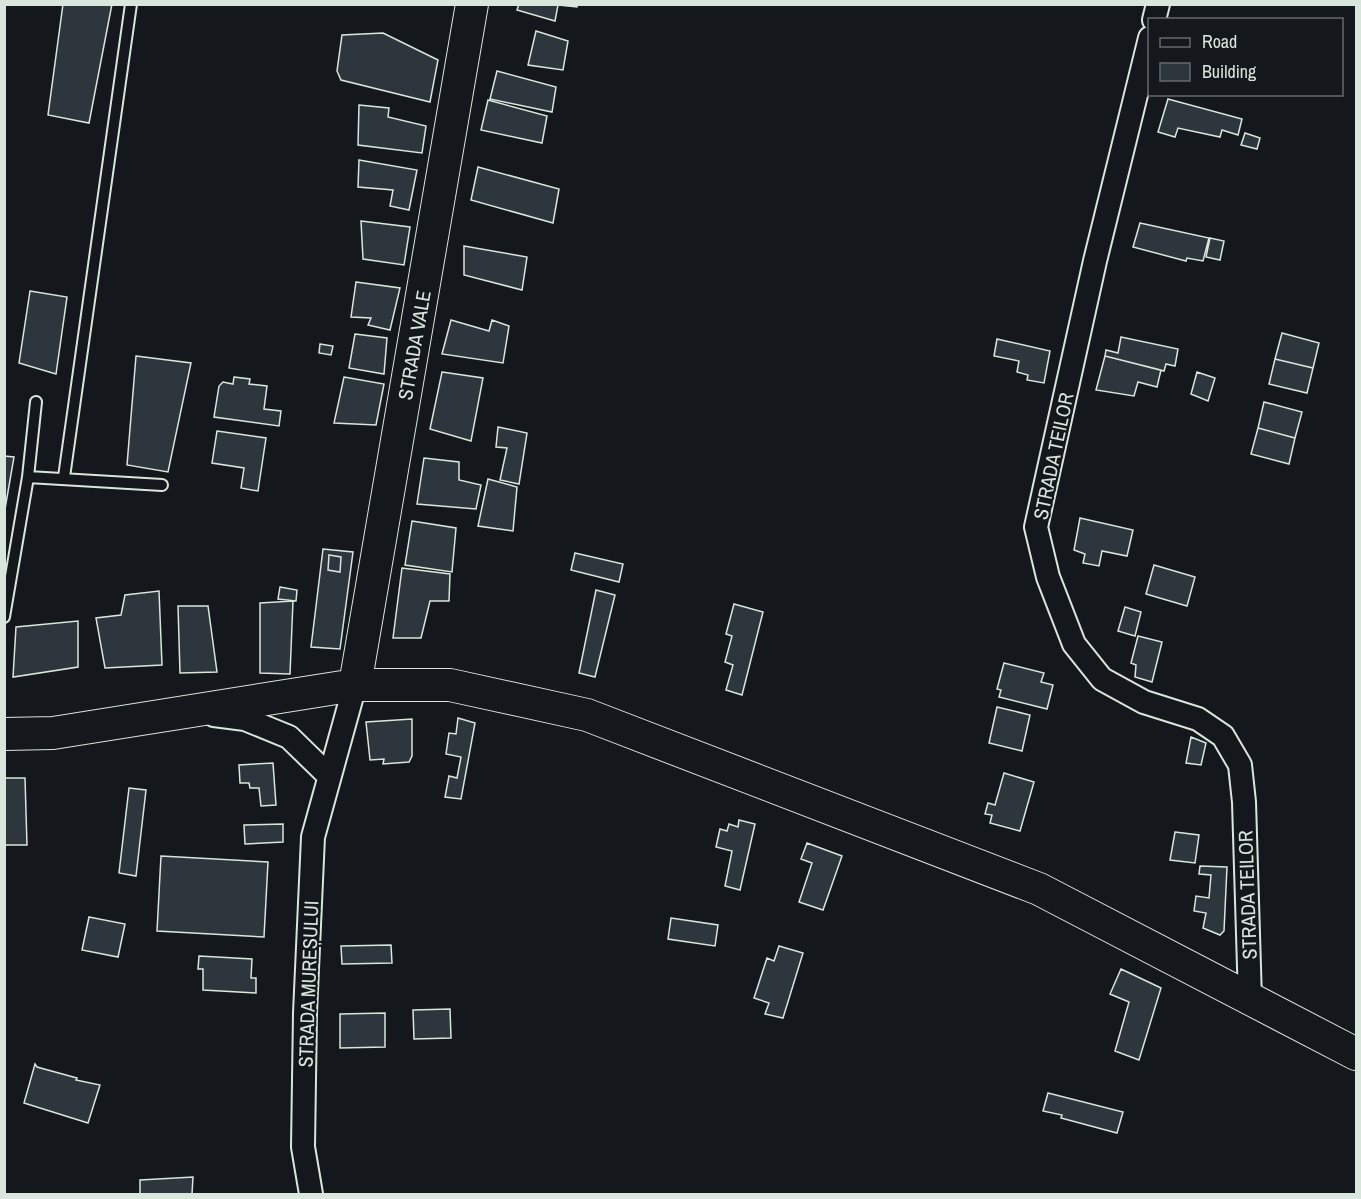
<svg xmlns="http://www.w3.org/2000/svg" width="1361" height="1199" font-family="'Archivo Narrow',sans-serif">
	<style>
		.building { fill: #2c363c; stroke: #d8e6dc; stroke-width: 1.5 }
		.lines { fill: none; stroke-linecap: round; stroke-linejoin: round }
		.lane-casing { stroke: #d8e6dc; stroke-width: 14 }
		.street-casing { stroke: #d8e6dc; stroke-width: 26 }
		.secondary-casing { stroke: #d8e6dc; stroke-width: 34 }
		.lane { stroke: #14181c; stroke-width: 10 }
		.street { stroke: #14181c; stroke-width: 22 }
		.secondary { stroke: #14181c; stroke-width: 32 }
		.labels { text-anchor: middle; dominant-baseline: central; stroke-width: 4.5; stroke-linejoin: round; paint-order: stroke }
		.street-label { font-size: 20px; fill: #d8e6dc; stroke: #14181c }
	</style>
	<rect width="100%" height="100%" fill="#14181c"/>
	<path class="building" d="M63,4H112L89,123L48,115Z
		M519,4H577V7L558,5L555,21L517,10Z
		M536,31L568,41L563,70L528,65Z
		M383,33L438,60L430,102L341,80L337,71L342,35Z
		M497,71L556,87L552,112L490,99Z
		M1168,99L1242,119L1238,135L1222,130L1220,137L1178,128L1175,137L1158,132Z
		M488,100L547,116L542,143L481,130Z
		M359,105L389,108L388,117L426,126L422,153L358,145Z
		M1245,133L1260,138L1257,149L1241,145Z
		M359,160L417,170L409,210L390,206L393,190L358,187Z
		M478,167L559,189L553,223L471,200Z
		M361,221L410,227L404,265L363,259Z
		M1140,223L1209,238L1203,261L1187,258L1186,261L1133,247Z
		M1210,238L1224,241L1220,260L1206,257Z
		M464,246L527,257L522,290L464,275Z
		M356,282L400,288L390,330L368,325L371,318L351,317Z
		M30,291L67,297L56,374L19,363Z
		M451,320L489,331L492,320L509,326L503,363L442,354Z
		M1282,333L1319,343L1313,368L1275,359Z
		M355,334L387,338L384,374L349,368Z
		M1121,337L1178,349L1175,366L1166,364L1164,371L1105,356L1106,350L1118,353Z
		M997,339L1050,351L1044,383L1027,380L1028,375L1017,372L1019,361L994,356Z
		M320,344L333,346L331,355L319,353Z
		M136,356L191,363L168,472L127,465Z
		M1105,356L1161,370L1157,387L1138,382L1134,396L1096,390Z
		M1275,359L1313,368L1307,393L1269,384Z
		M442,372L483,378L471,441L430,429Z
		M1197,372L1215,378L1208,401L1191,394Z
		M234,377L250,379L249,384L267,386L264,409L281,411L279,426L214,417L219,386L223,382L233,384Z
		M344,377L384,384L376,425L334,423Z
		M1264,402L1302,412L1295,438L1258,428Z
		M498,427L527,433L519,484L500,480L507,448L496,447Z
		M1258,428L1295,438L1289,464L1251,454Z
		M217,431L266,438L258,491L241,488L244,468L212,463Z
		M4,456L14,457L4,515Z
		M424,458L459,462V480L481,485L476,509L417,504Z
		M488,479L517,487L513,531L478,526Z
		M1080,518L1133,530L1127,556L1102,551L1099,566L1083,563L1085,554L1074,550Z
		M412,521L456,528L452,572L405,565Z
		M323,549L353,552L340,649L311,647Z
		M575,553L623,564L619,582L571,570Z
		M329,555L341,557L340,572L328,570Z
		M1154,565L1195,577L1187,606L1146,594Z
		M402,568L450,574L449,601H430L421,638H393Z
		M280,587L297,590L296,601L278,599Z
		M596,590L615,595L595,677L579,673Z
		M159,591L162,665L105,668L96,618L121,615L125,595Z
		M293,601L290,674L260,673V603Z
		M734,604L763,612L742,695L726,690L733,665L725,662L732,636L726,634Z
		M178,606H208L217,672L180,673Z
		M1125,607L1141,612L1135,636L1118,631Z
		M78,621V667L13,677L16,627Z
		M1138,636L1162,642L1152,682L1135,677L1136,665L1131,663Z
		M1004,663L1044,673L1041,682L1053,685L1047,709L999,697L1001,690L997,689Z
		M997,707L1030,715L1022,751L989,743Z
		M458,718L475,723L461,799L445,797L449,776L457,778L461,757L446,754L449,733L456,734Z
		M412,719V756L409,762L383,764L384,759L370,760L366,722Z
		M1191,737L1206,743L1201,765L1186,763Z
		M273,763L276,805L261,806L259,788H250L249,783H240L239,765Z
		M1004,773L1034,782L1020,831L990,823L992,815L985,814L988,803L995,805Z
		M4,778H25L27,845H4Z
		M129,788L146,790L136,876L119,873Z
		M739,820L755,824L740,890L725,886L732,851L716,847L720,829L727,831L729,824L738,827Z
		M283,824V842L245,844L244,825Z
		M1175,832L1199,835L1195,863L1170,860Z
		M807,843L842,856L823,910L799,902L812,863L801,859Z
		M161,856L268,862L264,937L157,931Z
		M1200,866L1227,867L1224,931L1220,935L1203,928L1206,913L1194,911L1196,896L1209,898L1211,875L1199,874Z
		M89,917L125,924L118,957L82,950Z
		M671,918L718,925L715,946L668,939Z
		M391,945L392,963L342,964L341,946Z
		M779,946L803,953L783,1018L765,1014L769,1003L754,998L767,958L774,961Z
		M199,956L252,959L251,978H256V993L203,990V969H198Z
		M1121,969L1161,988L1139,1060L1115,1051L1129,1002L1110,994Z
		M450,1009L451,1038L414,1039L413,1010Z
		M385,1013V1047L340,1048V1014Z
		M35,1064L37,1067L77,1078L76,1080L100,1085L88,1123L24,1103Z
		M1048,1093L1123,1112L1117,1133L1061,1118L1062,1115L1043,1111Z
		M193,1177L192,1194H140V1180Z"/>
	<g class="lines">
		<g class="lane-casing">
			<path id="lane" d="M28,477L162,485
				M64,477L131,4
				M4,617L28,477L36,402"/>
		</g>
		<g class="street-casing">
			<path id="street" d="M1154,20L1158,4
				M1150,38L1095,261L1036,527L1048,577L1074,644L1102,679L1144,702L1198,719L1223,736L1240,765L1244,802L1250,1000
				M214,715L245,719L289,737L328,775
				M311,1194L303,1147L305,1013L313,837L355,685"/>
		</g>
		<g class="secondary-casing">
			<path id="secondary" d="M355,685L472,4
				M4,734L53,733L355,685H450L587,715L1039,889L1356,1054"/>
		</g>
		<use href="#lane" class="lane"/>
		<use href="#street" class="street"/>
		<use href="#secondary" class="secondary"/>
	</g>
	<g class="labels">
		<g class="street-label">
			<text transform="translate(414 345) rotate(-80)">STRADA VALE</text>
			<text transform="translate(1053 456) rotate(-78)">STRADA TEILOR</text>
			<text transform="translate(1247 895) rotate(-92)">STRADA TEILOR</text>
			<text transform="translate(308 984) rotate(-88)">STRADA MUREȘULUI</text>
		</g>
	</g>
	<rect width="1361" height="1199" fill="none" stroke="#d8e6dc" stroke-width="12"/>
	<rect x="1148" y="18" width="195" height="78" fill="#14181c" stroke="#626a69" stroke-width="1.5"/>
	<rect x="1160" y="38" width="30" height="9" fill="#14181c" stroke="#626a69" stroke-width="1.5"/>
	<text x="1202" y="48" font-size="18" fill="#d8e6dc">Road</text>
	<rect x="1160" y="63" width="30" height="18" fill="#2c363c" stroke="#626a69" stroke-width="1.5"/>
	<text x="1202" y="78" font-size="18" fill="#d8e6dc">Building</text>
</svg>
